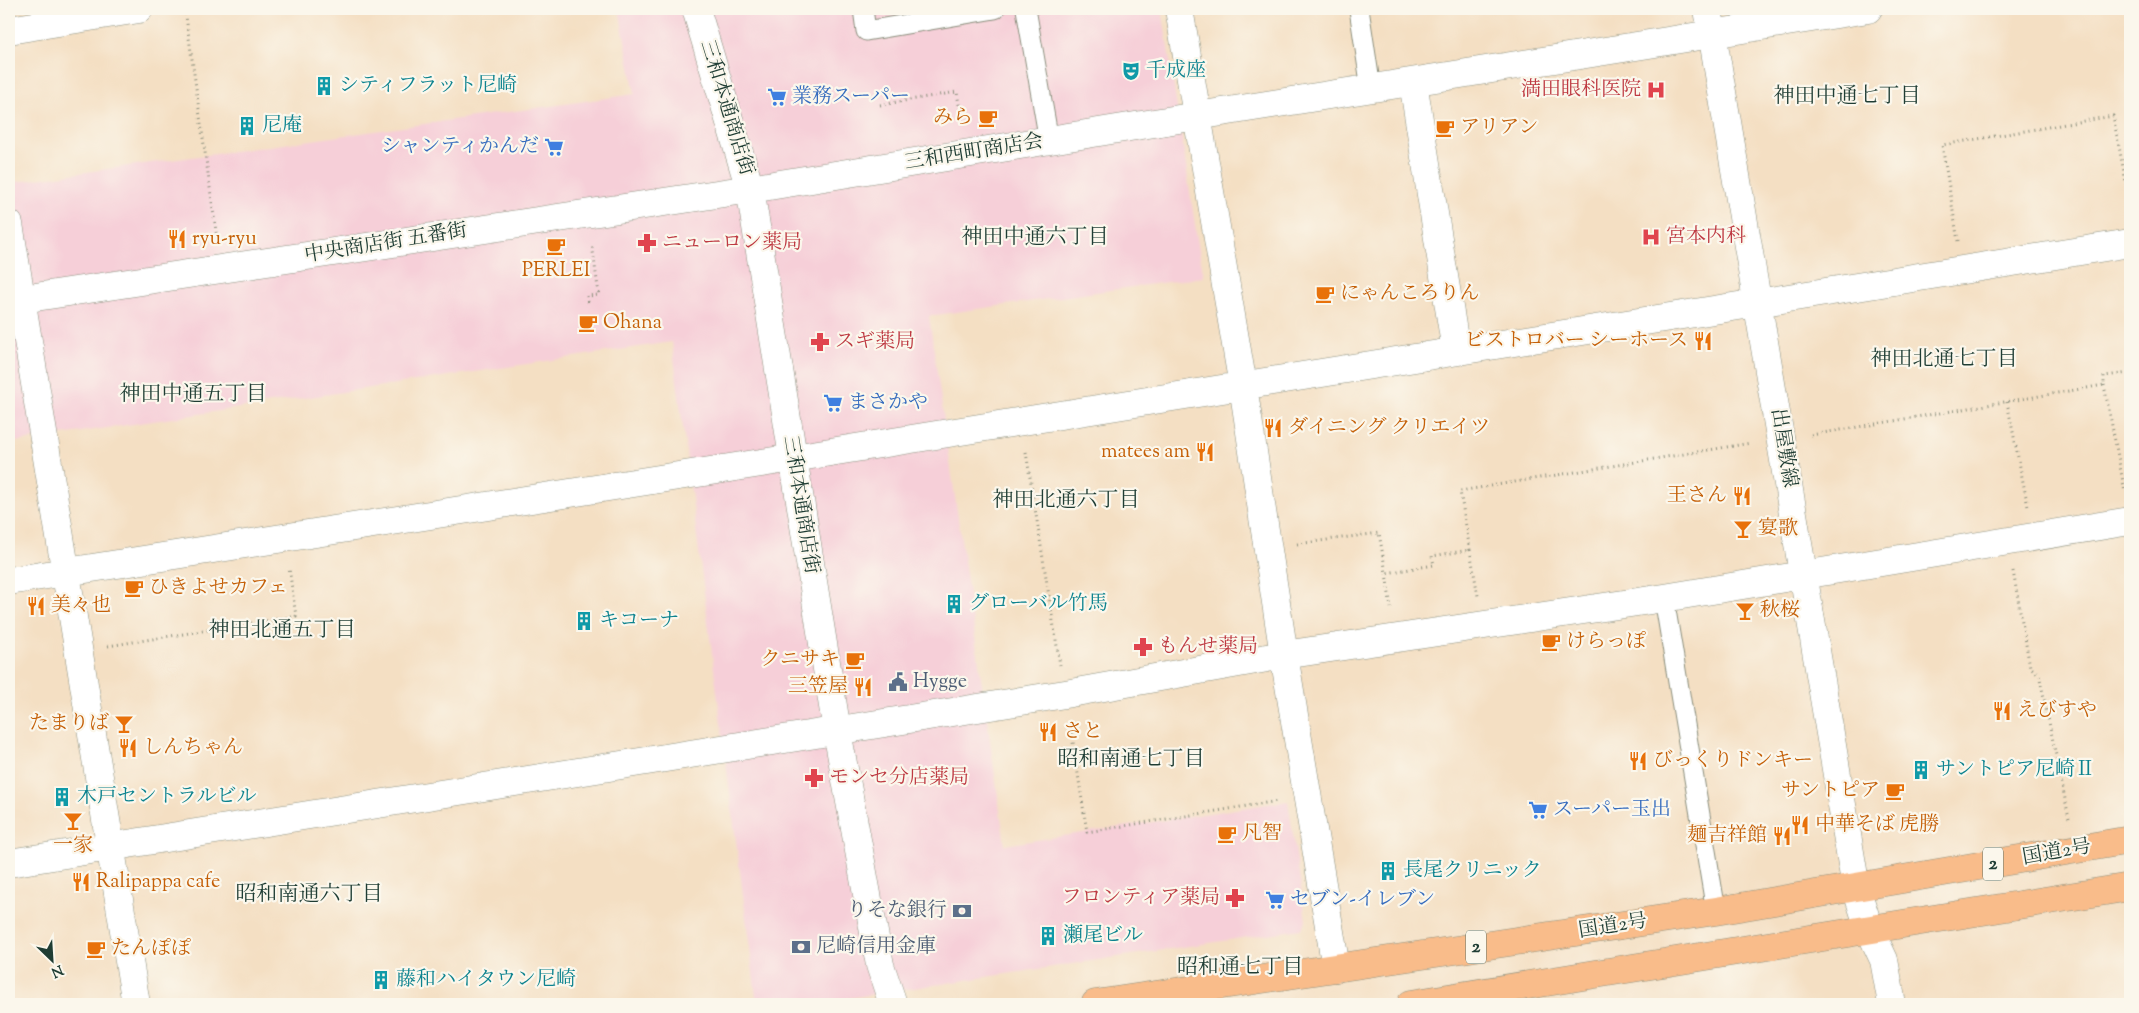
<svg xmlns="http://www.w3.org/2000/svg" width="2139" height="1013" font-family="'Sorts Mill Goudy','Noto Serif JP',serif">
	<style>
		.built { fill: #f6cfd8 }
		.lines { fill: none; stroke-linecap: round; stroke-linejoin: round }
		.service-casing { stroke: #8a8e7c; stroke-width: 21 }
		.pedestrian-casing { stroke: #8a8e7c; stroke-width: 29 }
		.minor-casing { stroke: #8a8e7c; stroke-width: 29 }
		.tertiary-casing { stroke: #8a8e7c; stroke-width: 29 }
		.trunk-casing { stroke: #8a8e7c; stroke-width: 29 }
		.path { stroke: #8a8e7c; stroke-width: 3; stroke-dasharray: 1 4; stroke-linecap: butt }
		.service { stroke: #fff; stroke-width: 19 }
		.pedestrian { stroke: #fff; stroke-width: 28 }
		.minor { stroke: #fff; stroke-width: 28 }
		.tertiary { stroke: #fff; stroke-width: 28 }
		.trunk { stroke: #f9bc8a; stroke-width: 28 }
		.labels { text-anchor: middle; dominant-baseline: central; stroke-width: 4.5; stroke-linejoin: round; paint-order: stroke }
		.shield { fill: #fbf7ec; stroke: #61756b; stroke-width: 1 }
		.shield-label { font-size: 19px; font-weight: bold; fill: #1f3d34 }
		.culture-label { font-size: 20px; fill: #0d838f; stroke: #fbf7ec; text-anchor: start }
		.health-label { font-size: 20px; fill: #be3a42; stroke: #fbf7ec; text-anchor: start }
		.shop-label { font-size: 20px; fill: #366cbe; stroke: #fbf7ec; text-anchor: start }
		.street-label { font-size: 20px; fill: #1f3d34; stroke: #fbf7ec }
		.food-label { font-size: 20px; fill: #c56008; stroke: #fbf7ec; text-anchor: start }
		.service-label { font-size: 20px; fill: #4e5e75; stroke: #fbf7ec; text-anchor: start }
		.neighbourhood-label { font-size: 21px; fill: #1f3d34; stroke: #fbf7ec }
	</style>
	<rect width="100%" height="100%" fill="#fbf7ec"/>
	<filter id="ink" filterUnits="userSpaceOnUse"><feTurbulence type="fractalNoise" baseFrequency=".02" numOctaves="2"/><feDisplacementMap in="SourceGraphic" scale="10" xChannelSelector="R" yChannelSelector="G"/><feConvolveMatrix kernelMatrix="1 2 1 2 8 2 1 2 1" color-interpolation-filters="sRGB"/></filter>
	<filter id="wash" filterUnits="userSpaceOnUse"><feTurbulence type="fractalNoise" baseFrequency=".0096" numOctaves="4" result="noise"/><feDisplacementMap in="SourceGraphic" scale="20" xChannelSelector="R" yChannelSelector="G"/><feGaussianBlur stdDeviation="1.12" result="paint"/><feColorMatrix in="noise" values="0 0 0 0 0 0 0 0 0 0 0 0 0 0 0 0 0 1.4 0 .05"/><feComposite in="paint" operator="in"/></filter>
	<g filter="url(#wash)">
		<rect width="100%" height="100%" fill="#f4dfc3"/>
		<path class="built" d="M619,9H942L945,23L1036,9H1162L1203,277L929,316L1005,845L1288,801L1306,921L1301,929L810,1004H757L672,342L9,443V183L635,94Z"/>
	</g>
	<g filter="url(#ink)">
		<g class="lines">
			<g class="service-casing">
				<path id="service" d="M863,9L866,31L995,9
					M1026,9L1049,141
					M1359,9L1371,89
					M1664,598L1716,911"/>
			</g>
			<g class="pedestrian-casing">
				<path id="pedestrian" d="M696,9L750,189L837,731L880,965L893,1004
					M9,301L750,189L1197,116"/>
			</g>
			<g class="minor-casing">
				<path id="minor" d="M1179,9L1243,386L1284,655L1336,968
					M9,30L139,9
					M1413,82L1456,351
					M1197,116L1868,9
					M9,224L136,1004
					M9,581L793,458L2130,243
					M9,863L1065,694L1284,655L1664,598L2130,521
					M1869,928L1884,960L1892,1004"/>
			</g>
			<g class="tertiary-casing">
				<path id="tertiary" d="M1708,9L1856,888L1869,928"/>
			</g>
			<g class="trunk-casing">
				<path id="trunk" d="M1095,1004L1716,911L2130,840
					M1411,1004L2130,887"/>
			</g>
			<path class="path" d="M185,9L217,238
				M880,105L957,92L962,123
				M1958,241L1942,145L2113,116L2130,203
				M588,302L587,296L599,295L592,244
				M2104,385L2125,492
				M2007,402L2028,507
				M1811,435L2104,385V376L2130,373
				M1026,452L1060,665
				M1297,544L1379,533L1386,573L1434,565L1432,556L1470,550L1460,491L1751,443
				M1470,550L1478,596
				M2013,571L2030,667L2039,674L2069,818
				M1386,573L1391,608
				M108,646L296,616L289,568
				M1070,723L1087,832L1278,801"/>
			<use href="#service" class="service"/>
			<use href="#pedestrian" class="pedestrian"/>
			<use href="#minor" class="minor"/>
			<use href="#tertiary" class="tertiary"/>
			<use href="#trunk" class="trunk"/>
		</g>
	</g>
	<defs>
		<g id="theatre-bare" transform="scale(1.5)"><path d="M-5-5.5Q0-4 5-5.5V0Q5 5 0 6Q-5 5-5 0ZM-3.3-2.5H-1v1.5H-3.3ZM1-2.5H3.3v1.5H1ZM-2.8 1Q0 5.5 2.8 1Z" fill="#0f9aa8" stroke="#fbf7ec" stroke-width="2.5" paint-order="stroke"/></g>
		<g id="building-bare" transform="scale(1.5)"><path d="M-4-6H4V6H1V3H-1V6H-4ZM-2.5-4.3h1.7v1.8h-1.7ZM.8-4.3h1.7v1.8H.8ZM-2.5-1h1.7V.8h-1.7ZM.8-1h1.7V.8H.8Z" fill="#0f9aa8" stroke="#fbf7ec" stroke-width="2.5" paint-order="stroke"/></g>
		<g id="hospital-bare" transform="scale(1.5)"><path d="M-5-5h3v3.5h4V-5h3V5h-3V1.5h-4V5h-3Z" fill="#e0444e" stroke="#fbf7ec" stroke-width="2.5" paint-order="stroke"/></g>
		<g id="supermarket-bare" transform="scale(1.5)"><path d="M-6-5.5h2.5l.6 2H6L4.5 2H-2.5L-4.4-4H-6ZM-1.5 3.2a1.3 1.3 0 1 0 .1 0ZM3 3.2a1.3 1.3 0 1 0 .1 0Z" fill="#3f7fe0" stroke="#fbf7ec" stroke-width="2.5" paint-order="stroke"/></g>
		<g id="cafe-bare" transform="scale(1.5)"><path d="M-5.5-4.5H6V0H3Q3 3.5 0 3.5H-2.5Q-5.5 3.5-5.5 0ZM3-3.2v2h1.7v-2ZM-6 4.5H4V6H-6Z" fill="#e8710a" stroke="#fbf7ec" stroke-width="2.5" paint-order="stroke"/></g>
		<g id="restaurant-bare" transform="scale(1.5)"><path d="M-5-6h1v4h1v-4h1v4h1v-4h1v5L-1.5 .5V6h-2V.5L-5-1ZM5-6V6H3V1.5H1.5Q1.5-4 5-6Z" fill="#e8710a" stroke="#fbf7ec" stroke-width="2.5" paint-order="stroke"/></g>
		<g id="pharmacy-bare" transform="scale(1.5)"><path d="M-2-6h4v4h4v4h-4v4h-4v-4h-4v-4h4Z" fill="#e0444e" stroke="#fbf7ec" stroke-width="2.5" paint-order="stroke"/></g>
		<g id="bar-bare" transform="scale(1.5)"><path d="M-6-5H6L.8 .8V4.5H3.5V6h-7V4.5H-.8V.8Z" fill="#e8710a" stroke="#fbf7ec" stroke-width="2.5" paint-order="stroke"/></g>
		<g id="civic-bare" transform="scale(1.5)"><path d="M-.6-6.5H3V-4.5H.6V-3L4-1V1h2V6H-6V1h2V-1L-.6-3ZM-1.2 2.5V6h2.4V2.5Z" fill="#5c6f8a" stroke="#fbf7ec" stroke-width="2.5" paint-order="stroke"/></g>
		<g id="bank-bare" transform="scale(1.5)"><path d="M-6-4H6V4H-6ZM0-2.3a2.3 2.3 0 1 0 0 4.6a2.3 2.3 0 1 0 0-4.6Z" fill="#5c6f8a" stroke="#fbf7ec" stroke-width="2.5" paint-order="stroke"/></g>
	</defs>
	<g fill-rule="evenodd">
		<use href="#theatre-bare" x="1131" y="71"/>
		<use href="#building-bare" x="324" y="86"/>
		<use href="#hospital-bare" x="1656" y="90"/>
		<use href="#supermarket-bare" x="777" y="97"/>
		<use href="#cafe-bare" x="988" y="118"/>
		<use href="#building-bare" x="247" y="126"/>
		<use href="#cafe-bare" x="1445" y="128"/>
		<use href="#supermarket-bare" x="554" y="147"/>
		<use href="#hospital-bare" x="1651" y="237"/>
		<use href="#restaurant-bare" x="177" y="239"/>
		<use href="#pharmacy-bare" x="647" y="243"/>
		<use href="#cafe-bare" x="556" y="246"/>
		<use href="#cafe-bare" x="1325" y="294"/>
		<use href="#cafe-bare" x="588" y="323"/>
		<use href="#restaurant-bare" x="1703" y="341"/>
		<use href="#pharmacy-bare" x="820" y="342"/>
		<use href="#supermarket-bare" x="833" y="403"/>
		<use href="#restaurant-bare" x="1273" y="428"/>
		<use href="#restaurant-bare" x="1205" y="452"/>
		<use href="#restaurant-bare" x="1742" y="496"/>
		<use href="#bar-bare" x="1743" y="529"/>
		<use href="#cafe-bare" x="134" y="588"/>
		<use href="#building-bare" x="954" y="604"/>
		<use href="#restaurant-bare" x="36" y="606"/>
		<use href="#bar-bare" x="1745" y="611"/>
		<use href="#building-bare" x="584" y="621"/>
		<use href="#cafe-bare" x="1551" y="642"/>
		<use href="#pharmacy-bare" x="1143" y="647"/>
		<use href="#cafe-bare" x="855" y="660"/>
		<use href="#civic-bare" x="898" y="682"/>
		<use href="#restaurant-bare" x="863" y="687"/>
		<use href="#restaurant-bare" x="2002" y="711"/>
		<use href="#bar-bare" x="124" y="724"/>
		<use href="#restaurant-bare" x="1048" y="732"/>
		<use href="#restaurant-bare" x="128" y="748"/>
		<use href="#restaurant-bare" x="1638" y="761"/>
		<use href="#building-bare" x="1921" y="770"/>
		<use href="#pharmacy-bare" x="814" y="778"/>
		<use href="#cafe-bare" x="1895" y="791"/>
		<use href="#building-bare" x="62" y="797"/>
		<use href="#supermarket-bare" x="1538" y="810"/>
		<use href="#bar-bare" x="73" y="821"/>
		<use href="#restaurant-bare" x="1800" y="825"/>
		<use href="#cafe-bare" x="1227" y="834"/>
		<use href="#restaurant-bare" x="1782" y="836"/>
		<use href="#building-bare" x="1388" y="871"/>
		<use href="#restaurant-bare" x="81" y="882"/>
		<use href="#pharmacy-bare" x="1235" y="898"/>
		<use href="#supermarket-bare" x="1275" y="900"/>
		<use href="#bank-bare" x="962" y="911"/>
		<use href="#building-bare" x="1048" y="936"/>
		<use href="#bank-bare" x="801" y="947"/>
		<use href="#cafe-bare" x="96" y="949"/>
		<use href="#building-bare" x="381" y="980"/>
	</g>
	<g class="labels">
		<g class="shield">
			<rect x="1983" y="847.5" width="20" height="33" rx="4"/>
			<rect x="1466" y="930.5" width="20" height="33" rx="4"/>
		</g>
		<g class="shield-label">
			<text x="1993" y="864">2</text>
			<text x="1476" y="947">2</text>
		</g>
		<g class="culture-label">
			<text x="1146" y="71">千成座</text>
			<text x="339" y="86">シティフラット尼崎</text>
			<text x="262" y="126">尼庵</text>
			<text x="969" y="604">グローバル竹馬</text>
			<text x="599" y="621">キコーナ</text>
			<text x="1936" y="770">サントピア尼崎Ⅱ</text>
			<text x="77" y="797">木戸セントラルビル</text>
			<text x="1403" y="871">長尾クリニック</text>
			<text x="1063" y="936">瀬尾ビル</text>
			<text x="396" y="980">藤和ハイタウン尼崎</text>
		</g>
		<g class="health-label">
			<text x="1641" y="90" text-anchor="end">満田眼科医院</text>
			<text x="1666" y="237">宮本内科</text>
			<text x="662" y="243">ニューロン薬局</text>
			<text x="835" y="342">スギ薬局</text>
			<text x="1158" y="647">もんせ薬局</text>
			<text x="829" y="778">モンセ分店薬局</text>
			<text x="1220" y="898" text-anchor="end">フロンティア薬局</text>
		</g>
		<g class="shop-label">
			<text x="792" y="97">業務スーパー</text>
			<text x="539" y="147" text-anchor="end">シャンティかんだ</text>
			<text x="848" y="403">まさかや</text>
			<text x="1553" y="810">スーパー玉出</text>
			<text x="1290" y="900">セブン-イレブン</text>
		</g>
		<g class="street-label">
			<text transform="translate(726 108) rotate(73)">三和本通商店街</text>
			<text transform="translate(974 153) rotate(-9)">三和西町商店会</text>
			<text transform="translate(386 244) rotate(-9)">中央商店街 五番街</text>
			<text transform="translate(1783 448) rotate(81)">出屋敷線</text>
			<text transform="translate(800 505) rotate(81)">三和本通商店街</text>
			<text transform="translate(2057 853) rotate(-10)">国道2号</text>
			<text transform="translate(1613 927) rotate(-9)">国道2号</text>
		</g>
		<g class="food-label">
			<text x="973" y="118" text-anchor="end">みら</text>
			<text x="1460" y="128">アリアン</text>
			<text x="192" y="239">ryu-ryu</text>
			<text x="556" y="271" text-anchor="middle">PERLEI</text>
			<text x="1340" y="294">にゃんころりん</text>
			<text x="603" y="323">Ohana</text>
			<text x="1688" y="341" text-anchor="end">ビストロバー シーホース</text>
			<text x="1288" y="428">ダイニング クリエイツ</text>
			<text x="1190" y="452" text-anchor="end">matees am</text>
			<text x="1727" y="496" text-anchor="end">王さん</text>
			<text x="1758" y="529">宴歌</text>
			<text x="149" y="588">ひきよせカフェ</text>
			<text x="51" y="606">美々也</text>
			<text x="1760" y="611">秋桜</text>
			<text x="1566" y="642">けらっぽ</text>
			<text x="840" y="660" text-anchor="end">クニサキ</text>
			<text x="848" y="687" text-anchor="end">三笠屋</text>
			<text x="2017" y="711">えびすや</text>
			<text x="109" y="724" text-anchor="end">たまりば</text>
			<text x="1063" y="732">さと</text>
			<text x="143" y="748">しんちゃん</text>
			<text x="1653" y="761">びっくりドンキー</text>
			<text x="1880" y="791" text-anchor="end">サントピア</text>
			<text x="1815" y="825">中華そば 虎勝</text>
			<text x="1242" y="834">凡智</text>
			<text x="1767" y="836" text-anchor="end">麺吉祥館</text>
			<text x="73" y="846" text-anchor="middle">一家</text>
			<text x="96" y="882">Ralipappa cafe</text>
			<text x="111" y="949">たんぽぽ</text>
		</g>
		<g class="service-label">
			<text x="913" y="682">Hygge</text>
			<text x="947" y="911" text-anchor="end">りそな銀行</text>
			<text x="816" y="947">尼崎信用金庫</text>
		</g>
		<g class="neighbourhood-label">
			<text x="1847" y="97">神田中通七丁目</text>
			<text x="1035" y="238">神田中通六丁目</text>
			<text x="1944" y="360">神田北通七丁目</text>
			<text x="193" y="395">神田中通五丁目</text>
			<text x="1066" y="501">神田北通六丁目</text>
			<text x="282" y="631">神田北通五丁目</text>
			<text x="1131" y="760">昭和南通七丁目</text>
			<text x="309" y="895">昭和南通六丁目</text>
			<text x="1240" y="968">昭和通七丁目</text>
		</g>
	</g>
	<rect width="2139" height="1013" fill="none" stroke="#fbf7ec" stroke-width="30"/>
	<g transform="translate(52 960) rotate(155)" stroke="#fbf7ec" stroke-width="4" paint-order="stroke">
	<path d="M0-4L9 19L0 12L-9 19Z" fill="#1f3d34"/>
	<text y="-8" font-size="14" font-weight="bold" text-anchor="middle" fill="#1f3d34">N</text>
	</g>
</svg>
